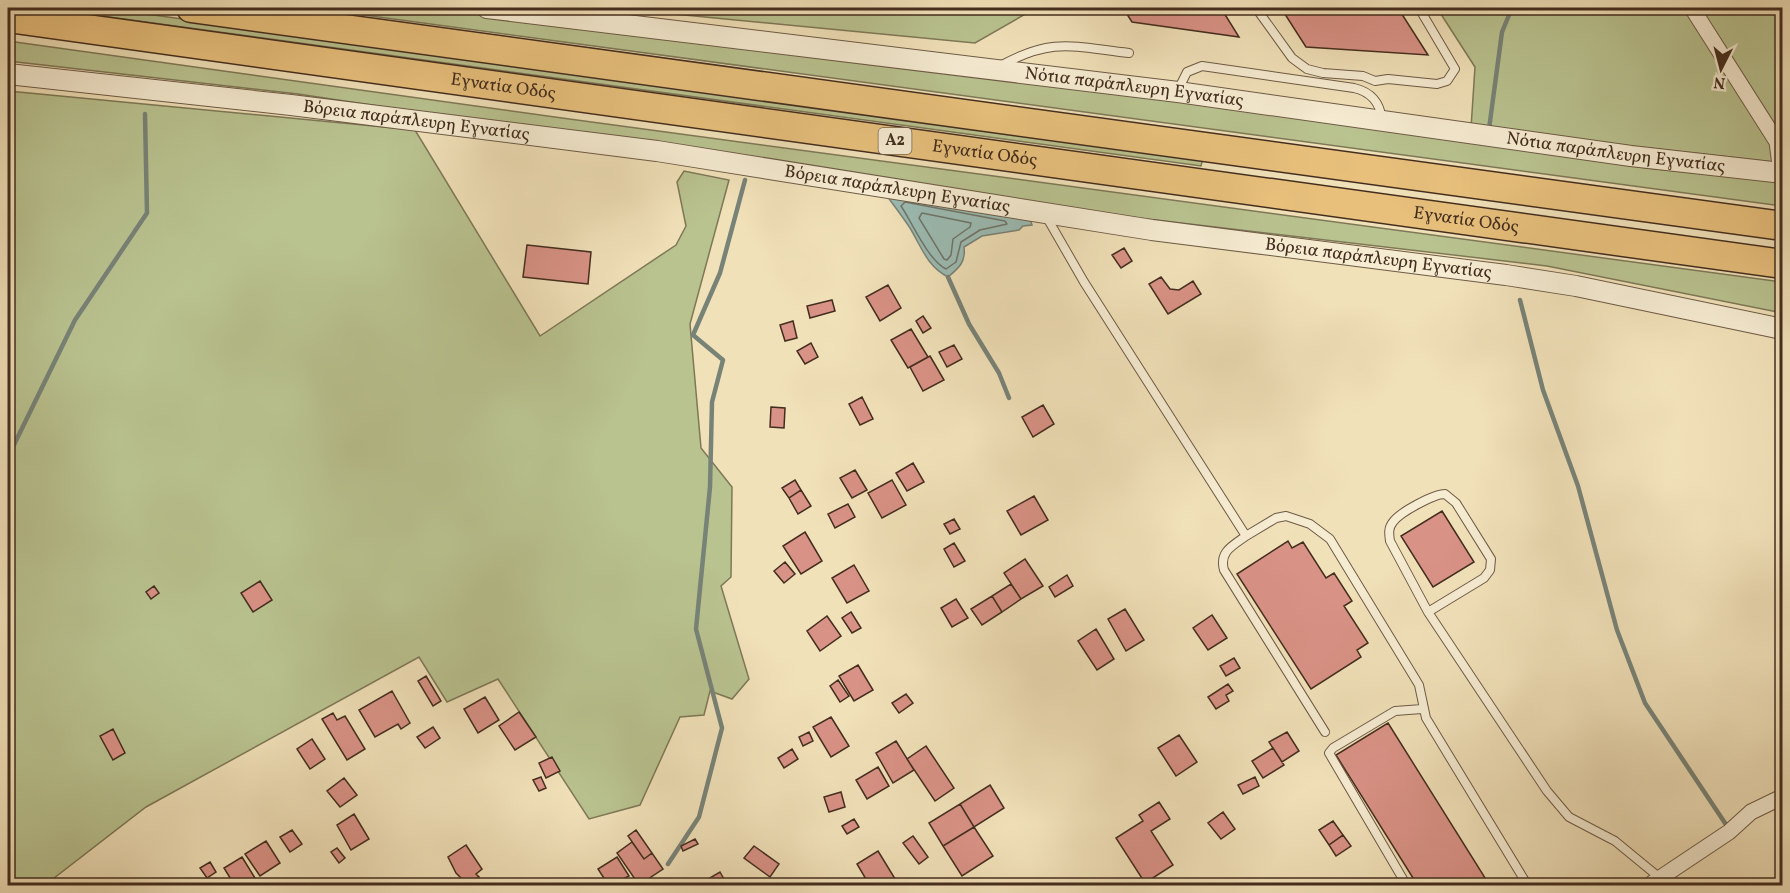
<svg xmlns="http://www.w3.org/2000/svg" width="1790" height="893" font-family="Vollkorn,serif">
	<style>
		.green { fill: #b9c390; stroke: #7e7857; stroke-width: 1.5 }
		.water { fill: #9bbcb4; stroke: #788378; stroke-width: 1.5 }
		.lines { fill: none; stroke-linecap: round; stroke-linejoin: round }
		.shore { stroke: #6f7469; stroke-width: 1.5 }
		.stream { stroke: #788378; stroke-width: 4.5 }
		.building { fill: #d99286; stroke: #432d1e; stroke-width: 1.5 }
		.service-casing { stroke: #6e5a45; stroke-width: 10 }
		.minor-casing { stroke: #6e5a45; stroke-width: 17 }
		.tertiary-casing { stroke: #6e5a45; stroke-width: 22 }
		.motorway-casing { stroke: #432d1e; stroke-width: 31 }
		.service { stroke: #f6ecd2; stroke-width: 8 }
		.minor { stroke: #f6ecd2; stroke-width: 15 }
		.tertiary { stroke: #f6ecd2; stroke-width: 20 }
		.motorway { stroke: #e8c07c; stroke-width: 28 }
		.labels { text-anchor: middle; dominant-baseline: central; stroke-width: 4.5; stroke-linejoin: round; paint-order: stroke }
		.shield { fill: #f6ecd2; stroke: #796654; stroke-width: 1.5 }
		.shield-label { font-size: 16px; font-weight: bold; fill: #432d1e }
		.street-label { font-size: 18px; fill: #432d1e; stroke: #f6ecd2 }
	</style>
	<rect width="100%" height="100%" fill="#f1e1b9"/>
	<filter id="stains"><feTurbulence type="fractalNoise" baseFrequency=".00333" numOctaves="4"/><feColorMatrix values="0 0 0 0 .2 0 0 0 0 .09 0 0 0 0 .02 0 0 0 .5 -.17"/></filter>
	<radialGradient id="worn" r=".72"><stop offset=".6" stop-color="#630" stop-opacity="0"/><stop offset="1" stop-color="#630" stop-opacity=".3"/></radialGradient>
	<path class="green" d="M43,8H102L1203,158L1201,166Z
		M312,8H430L686,36L1181,99L1646,168L1782,182V206Z
		M612,8H1036L975,43Z
		M1437,8H1782V163L1471,128L1475,67Z
		M8,41L562,118L1782,282V313L1547,266L1088,212L298,94L8,61Z
		M8,91L415,130L540,336L676,245L686,226L677,182L684,171L729,180L690,324L701,448L732,487L731,577L721,586L749,679L732,699L710,691L704,715L680,717L640,805L589,819L498,679L447,702L419,657L146,807L45,885H8Z"/>
	<path class="water" d="M884,192L1030,219L1032,225L1023,226L1019,230L982,236L964,247C966,262 959,268 948,277C927,266 922,248 910,228C902,216 893,204 884,192Z"/>
	<g class="lines">
		<path class="shore" d="M905,202L1005,221L1007,224L980,230L961,242L956,262L946,269C928,260 913,224 901,206Z
			M922,213L971,223L970,227L953,239L951,255L947,260L944,259L919,218Z"/>
		<path class="stream" d="M783,11L784,8
			M614,13L633,8
			M1489,129L1502,32L1512,8
			M948,277L969,324L999,373L1009,398
			M1520,300L1543,390L1578,486L1617,630L1645,703L1727,826
			M8,457L75,320L147,213L145,114
			M668,864L699,817L722,728L696,629L710,487L712,402L723,360L693,335L720,273L745,180"/>
	</g>
	<path class="building" d="M1123,8H1221L1239,37L1132,22Z
		M1281,8H1398L1428,55L1306,47Z
		M527,245L591,252L588,284L523,277Z
		M1124,248L1132,261L1121,268L1112,255Z
		M1161,277L1170,289L1179,290L1193,281L1201,294L1168,314L1149,284Z
		M888,285L901,308L880,321L866,297Z
		M832,300L835,311L810,318L807,306Z
		M923,316L931,328L923,333L916,321Z
		M793,321L797,338L785,341L780,325Z
		M911,329L928,357L908,368L891,340Z
		M811,343L818,357L805,364L797,351Z
		M954,345L962,359L947,367L939,352Z
		M930,356L944,380L923,391L910,367Z
		M862,397L873,419L860,425L849,404Z
		M1043,405L1054,424L1033,437L1022,417Z
		M771,407L785,408L784,428L770,427Z
		M913,463L924,482L907,491L896,473Z
		M855,470L867,490L852,498L840,478Z
		M795,480L801,490L789,498L782,488Z
		M892,480L906,505L882,518L868,493Z
		M801,490L811,506L798,514L789,498Z
		M1034,496L1048,520L1021,535L1007,511Z
		M848,504L855,517L835,528L828,514Z
		M1442,511L1474,562L1433,587L1401,536Z
		M954,519L960,529L950,534L944,524Z
		M805,532L822,561L801,574L783,546Z
		M1288,541L1292,548L1303,542L1326,578L1334,573L1352,601L1344,606L1368,643L1357,650L1361,657L1311,689L1237,574Z
		M954,543L965,561L954,567L944,549Z
		M1025,559L1043,586L1021,599L1004,573Z
		M785,562L795,574L784,583L774,571Z
		M854,565L869,591L847,603L832,578Z
		M1067,575L1073,586L1055,597L1049,587Z
		M260,581L272,600L253,612L241,593Z
		M1011,584L1021,599L1002,612L992,596Z
		M154,586L159,593L151,599L146,592Z
		M992,596L1002,612L982,625L971,609Z
		M956,599L968,618L952,627L941,608Z
		M1125,609L1144,640L1126,651L1108,619Z
		M851,612L861,628L852,633L842,618Z
		M1212,615L1227,638L1208,650L1193,628Z
		M827,616L841,636L820,651L807,631Z
		M1096,629L1114,659L1097,670L1078,641Z
		M1234,658L1240,668L1226,676L1220,666Z
		M858,665L873,690L854,701L839,676Z
		M426,676L441,701L433,706L418,681Z
		M838,680L849,696L840,702L830,686Z
		M1228,684L1233,691L1226,695L1229,701L1216,709L1208,697Z
		M392,691L410,723L401,729L398,724L375,737L359,710Z
		M906,694L913,703L899,713L892,703Z
		M485,697L499,720L478,733L464,709Z
		M519,712L536,737L515,750L499,726Z
		M333,713L337,720L345,716L365,749L347,760L322,719Z
		M831,717L849,746L831,757L813,727Z
		M1388,723L1487,881L1480,886H1418L1336,755Z
		M433,727L440,738L425,748L417,737Z
		M113,729L125,753L113,760L100,736Z
		M809,732L813,741L803,746L799,737Z
		M1287,732L1299,751L1282,762L1269,742Z
		M1179,735L1197,762L1176,776L1158,748Z
		M312,739L325,759L310,769L297,749Z
		M896,741L914,770L893,783L876,753Z
		M926,746L954,788L935,801L907,759Z
		M1273,748L1284,765L1263,778L1252,761Z
		M792,749L798,759L784,768L778,758Z
		M552,757L560,771L546,778L539,763Z
		M878,767L889,786L867,799L856,780Z
		M541,777L546,788L539,791L533,780Z
		M1255,777L1259,786L1243,794L1238,785Z
		M344,778L357,795L340,807L327,791Z
		M990,785L1004,808L974,827L960,804Z
		M841,792L845,807L829,812L824,797Z
		M1159,802L1170,819L1151,831L1173,865L1145,883L1116,838L1143,821L1139,815Z
		M960,804L974,827L943,846L929,823Z
		M1223,812L1235,829L1221,839L1208,823Z
		M354,814L369,839L351,850L337,825Z
		M854,819L859,827L847,834L842,826Z
		M1333,821L1343,835L1329,845L1319,830Z
		M974,827L993,856L962,876L943,846Z
		M292,830L302,844L290,852L280,837Z
		M636,830L652,853L644,859L628,836Z
		M1343,835L1351,846L1336,856L1329,845Z
		M913,836L928,857L919,864L903,843Z
		M695,839L698,844L683,851L681,846Z
		M266,841L280,863L260,876L245,854Z
		M632,842L644,859L652,853L663,869L639,885L617,853Z
		M466,845L482,869L476,874L479,877L476,879L463,886V880L456,873L448,857Z
		M754,846L779,864L770,877L744,858Z
		M337,848L345,858L339,863L331,852Z
		M878,851L897,882L891,886H870L857,864Z
		M242,857L255,878L243,886H235L224,868Z
		M617,857L629,876L609,886L598,869Z
		M210,862L216,872L207,878L200,868Z
		M720,872L728,886H706L703,882Z"/>
	<g class="lines">
		<g class="service-casing">
			<path id="service" d="M1256,8L1292,58L1307,69L1323,73L1363,76L1375,81L1388,79L1437,84L1447,81L1455,69L1419,8
				M1002,65C1053,37 1074,47 1129,53
				M1178,90L1187,72L1202,66L1354,88C1371,92 1380,102 1382,120
				M1046,216L1084,282L1246,536L1276,518L1286,516L1310,524L1330,539L1419,685L1426,718L1528,886
				M1246,536C1232,546 1219,552 1224,570L1325,732
				M1428,612L1484,578L1490,570L1491,559L1456,503L1445,494C1434,494 1400,512 1393,522C1388,528 1389,534 1390,541L1428,612L1547,791L1569,817L1615,841L1660,878
				M1407,886L1329,753L1333,748L1395,711L1422,709"/>
		</g>
		<g class="minor-casing">
			<path id="minor" d="M1692,8L1777,142L1781,173
				M1648,886L1729,832L1751,812L1782,797"/>
		</g>
		<g class="tertiary-casing">
			<g id="tertiary">
				<path id="s1" d="M487,8L1178,92L1631,156L1782,173"/>
				<path id="s2" d="M8,74L291,105L657,151L1152,230L1506,275L1576,286L1782,329"/>
			</g>
		</g>
		<g class="motorway-casing">
			<g id="motorway">
				<path d="M191,8L1782,226"/>
				<path id="s3" d="M8,18L1782,264"/>
			</g>
		</g>
		<use href="#service" class="service"/>
		<use href="#minor" class="minor"/>
		<use href="#tertiary" class="tertiary"/>
		<use href="#motorway" class="motorway"/>
	</g>
	<g class="labels">
		<rect class="shield" x="878.5" y="128" width="33" height="26" rx="4.5"/>
		<g class="shield-label">
			<text x="895" y="141">Α2</text>
		</g>
		<g class="street-label">
			<text stroke="none"><textPath href="#s3" startOffset="500">Εγνατία Οδός</textPath></text>
			<text stroke="none"><textPath href="#s1" startOffset="652">Νότια παράπλευρη Εγνατίας</textPath></text>
			<text stroke="none"><textPath href="#s2" startOffset="411">Βόρεια παράπλευρη Εγνατίας</textPath></text>
			<text stroke="none"><textPath href="#s1" startOffset="1138">Νότια παράπλευρη Εγνατίας</textPath></text>
			<text stroke="none"><textPath href="#s3" startOffset="986">Εγνατία Οδός</textPath></text>
			<text stroke="none"><textPath href="#s2" startOffset="897">Βόρεια παράπλευρη Εγνατίας</textPath></text>
			<text stroke="none"><textPath href="#s3" startOffset="1472">Εγνατία Οδός</textPath></text>
			<text stroke="none"><textPath href="#s2" startOffset="1383">Βόρεια παράπλευρη Εγνατίας</textPath></text>
		</g>
	</g>
	<rect width="1790" height="893" fill="none" stroke="#f1e1b9" stroke-width="30"/>
	<rect x="9" y="9" width="1772" height="875" fill="none" stroke="#432d1e" stroke-width="3"/>
	<rect x="15" y="15" width="1760" height="863" fill="none" stroke="#432d1e" stroke-width="1.5"/>
	<g transform="translate(1721 69) rotate(186)" stroke="#f6ecd2" stroke-width="4.5" paint-order="stroke">
	<path d="M0-4.5L10 22L0 15L-10 22Z" fill="#432d1e"/>
	<text y="-9" font-size="16" font-weight="bold" text-anchor="middle" fill="#432d1e">N</text>
	</g>
	<rect width="100%" height="100%" filter="url(#stains)"/>
	<rect width="100%" height="100%" fill="url(#worn)"/>
</svg>
